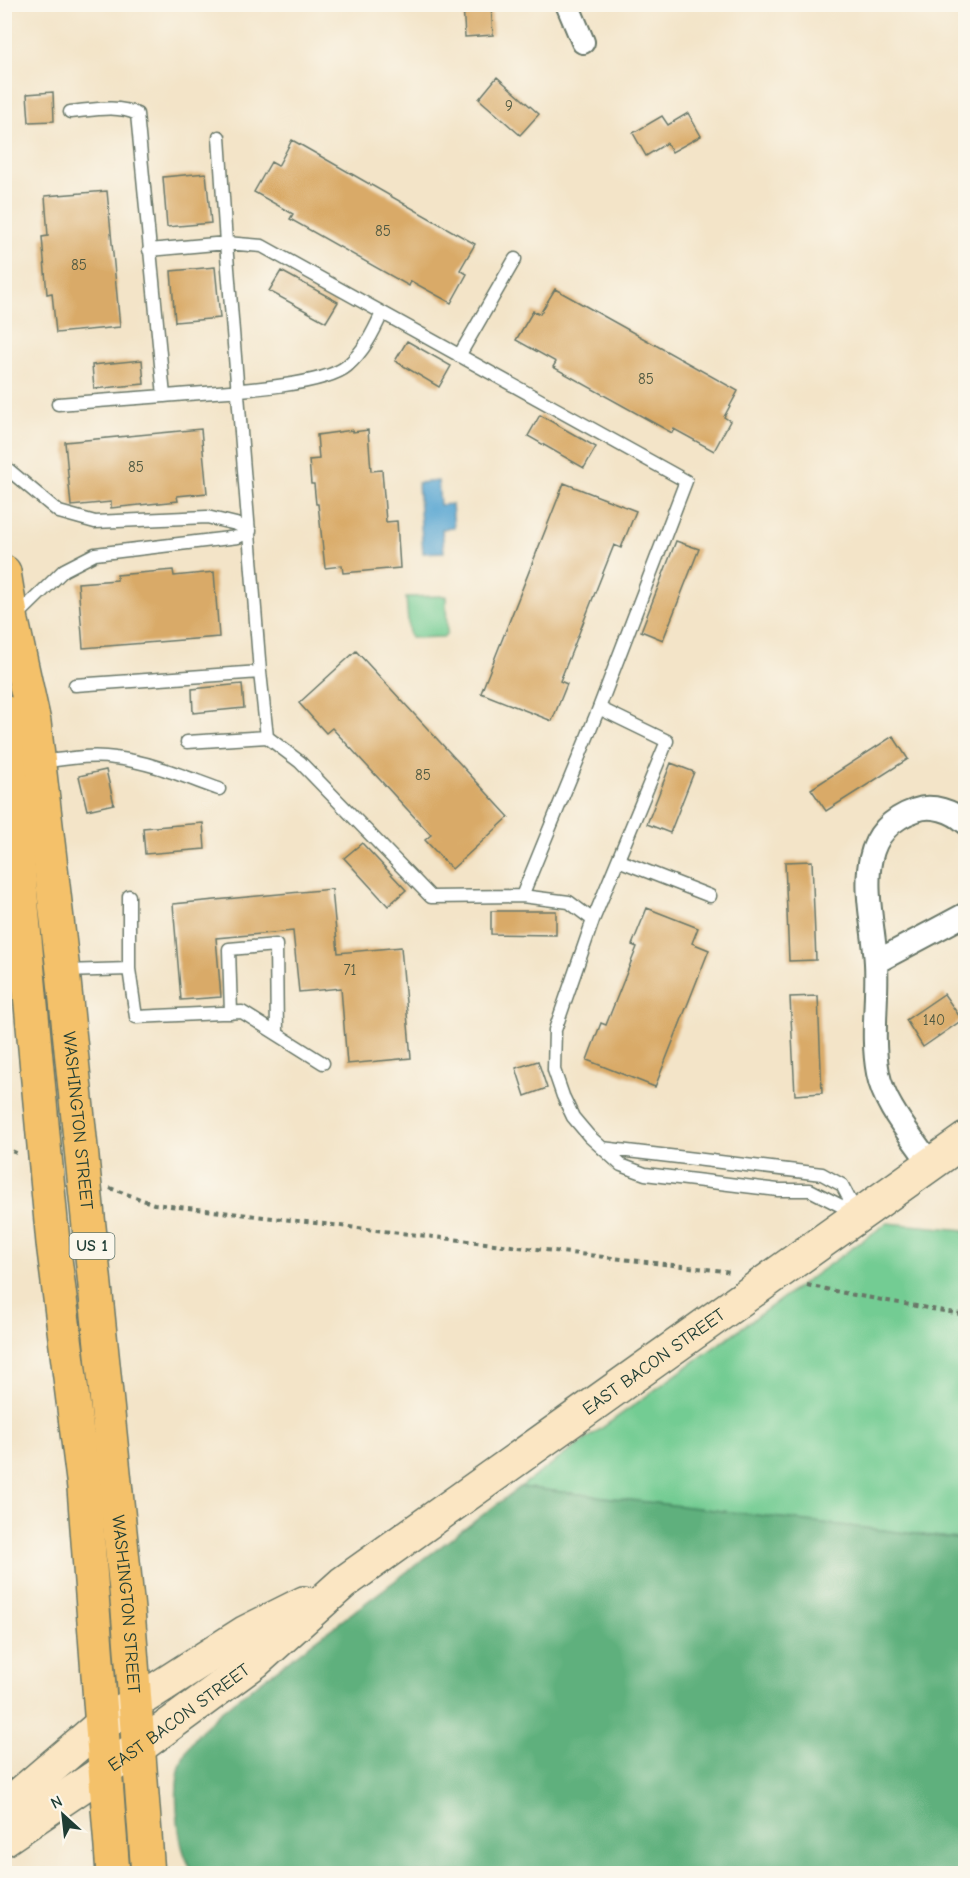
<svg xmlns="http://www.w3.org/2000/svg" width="970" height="1878" font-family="'Comic Neue',sans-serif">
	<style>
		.green { fill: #73cc93; stroke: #498464; stroke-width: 1.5 }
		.forest { fill: #5eb07d; stroke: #3e7658; stroke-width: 1.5 }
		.water { fill: #59a6d2; stroke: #3c7283; stroke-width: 1.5 }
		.building { fill: #d9aa68 }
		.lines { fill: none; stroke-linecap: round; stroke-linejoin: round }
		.service-casing { stroke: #697768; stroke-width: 15 }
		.minor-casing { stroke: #697768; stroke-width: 26 }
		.secondary-casing { stroke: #697768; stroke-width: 36 }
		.primary-casing { stroke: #697768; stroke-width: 36 }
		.path { stroke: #697768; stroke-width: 4; stroke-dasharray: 4.5 4.5; stroke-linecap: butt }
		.service { stroke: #fff; stroke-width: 12 }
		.minor { stroke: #fff; stroke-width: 22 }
		.secondary { stroke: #fbe6c3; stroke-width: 33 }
		.primary { stroke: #f4c16a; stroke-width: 33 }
		.labels { text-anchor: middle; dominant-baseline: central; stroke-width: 5; stroke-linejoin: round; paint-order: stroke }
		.number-label { font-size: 15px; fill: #4e5841 }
		.shield { fill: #fbf7ec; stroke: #61756b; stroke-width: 1.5 }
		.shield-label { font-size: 16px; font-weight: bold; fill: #1f3d34 }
		.street-label { font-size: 18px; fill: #1f3d34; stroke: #fbf7ec }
	</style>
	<rect width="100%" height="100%" fill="#fbf7ec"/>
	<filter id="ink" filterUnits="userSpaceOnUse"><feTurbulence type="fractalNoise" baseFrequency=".0167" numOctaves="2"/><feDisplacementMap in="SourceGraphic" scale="12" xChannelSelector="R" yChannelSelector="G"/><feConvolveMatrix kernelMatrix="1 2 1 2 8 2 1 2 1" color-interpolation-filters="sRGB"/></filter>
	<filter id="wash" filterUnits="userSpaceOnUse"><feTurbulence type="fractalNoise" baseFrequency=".008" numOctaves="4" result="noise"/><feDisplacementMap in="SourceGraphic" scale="24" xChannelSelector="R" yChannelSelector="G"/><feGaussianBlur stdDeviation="1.35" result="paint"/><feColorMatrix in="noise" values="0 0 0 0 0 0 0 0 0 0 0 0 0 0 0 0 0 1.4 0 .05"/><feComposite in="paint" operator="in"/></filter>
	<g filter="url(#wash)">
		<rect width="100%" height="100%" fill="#f3e4c8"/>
		<path class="green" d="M446,596L447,634L443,637L412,638L409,635L406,597Z
			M887,1223L965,1230V1540L520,1487Z"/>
		<path class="forest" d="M520,1487L965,1540V1873H194C183,1857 180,1841 178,1821C172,1768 181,1748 220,1712Z"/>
		<path class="water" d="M438,481L440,505L452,504L454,528L442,529L444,552L423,553L418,483Z"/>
		<g id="blocks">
			<path class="building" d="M463,4H491L493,35L465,37Z
				M497,77L539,114L520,135L479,99Z
				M53,92L54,121L29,122L27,94Z
				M688,113L701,136L672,152L667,143L646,156L633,133L662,116L668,125Z
				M292,140L475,244L460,270L467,274L451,303L411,281L409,286L290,219L293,214L254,192L271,162L278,166Z
				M206,173L211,223L167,227L163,177Z
				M107,191L120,327L56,333L52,293L47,294L42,237L48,236L45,196Z
				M215,267L220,318L175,322L171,271Z
				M281,271L338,302L326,322L269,291Z
				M555,289L738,391L724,417L730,421L714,451L674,429L672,433L553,367L556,362L516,340L533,311L540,314Z
				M407,341L451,366L439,387L395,361Z
				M142,360L144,384L94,389L92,365Z
				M540,415L596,447L584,468L528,436Z
				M201,429L207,493L177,496L178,501L111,508V502L71,506L65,442Z
				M353,430V432L368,430L371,471L382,470L386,522L397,521L400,568L343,573L342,566L325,568L318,504H316L314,484H311L309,460L319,459L317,435Z
				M564,483L636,511L621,548L614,545L560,681L567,684L552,721L481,693Z
				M676,541L699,549L663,640L641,631Z
				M173,570L174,576L214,572L219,637L83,648L78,583L117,580V575Z
				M356,651L509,817L452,869L425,840L431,835L332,728L326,733L299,703Z
				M242,684L244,708L193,713L192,689Z
				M893,736L908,759L826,811L811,789Z
				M671,763L694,772L670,833L647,824Z
				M106,770L114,804L87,810L79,776Z
				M203,823L205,849L145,854L143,828Z
				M362,843L406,890L388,906L344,858Z
				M812,861L816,960L789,961L785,862Z
				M332,889L338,953L401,947L411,1058L347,1064L341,988L299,992L293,931L216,938L221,997L181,1000L173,904Z
				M647,908L698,928L692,943L709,950L655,1087L587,1060L601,1023L606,1025L637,947L632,945Z
				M491,911H556V935L491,934Z
				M944,994L962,1020L923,1047L906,1020Z
				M818,996L822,1093L795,1095L790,997Z
				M538,1061L547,1088L525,1096L516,1068Z"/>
		</g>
	</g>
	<g filter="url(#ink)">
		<use href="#blocks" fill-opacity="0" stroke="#697768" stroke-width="1.5"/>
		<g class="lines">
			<g class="service-casing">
				<path id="service" d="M70,112C92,110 117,104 137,114L164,396C204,392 320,389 347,366C364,351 373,333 382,313
					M149,250L226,243L219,137
					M459,356L515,259
					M58,404L164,396
					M4,466L59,512L95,522L207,517L236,524L250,531
					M16,617L64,570L95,554L238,537L250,531
					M75,685L260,672
					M187,742L267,737
					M40,762C65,759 91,754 115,758C151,762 185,777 219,789
					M618,860L710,896
					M522,896L599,708
					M593,920L569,902L522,896L431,897L300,762L267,737L260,672L226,243L262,246L686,481L599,708L667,741L593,920L555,1030L554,1070L563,1096L573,1117L589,1136L621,1165L645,1174L778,1190H810L857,1214
					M129,969L136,1017L242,1012L323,1063
					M65,971L129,969V896
					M231,1013L229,949L276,945L277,1034
					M602,1148L822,1174L842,1185L857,1214"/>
			</g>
			<g class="minor-casing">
				<path id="minor" d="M567,4L583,42
					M876,962L966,914
					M930,1164C912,1136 884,1106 878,1073C871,1036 878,999 876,963C873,908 846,834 916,810C932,804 953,811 966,823"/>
			</g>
			<g class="secondary-casing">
				<g id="secondary">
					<path d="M4,1808L102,1724L246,1632L304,1603"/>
					<path id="s1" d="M4,1839L138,1748L255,1662L343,1583L966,1139"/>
				</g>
			</g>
			<g class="primary-casing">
				<g id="primary">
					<path id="s2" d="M4,572L12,621L34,722L63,971L128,1610L148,1874"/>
					<path d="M4,712L53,1243L84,1488L113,1874"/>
				</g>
			</g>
			<path class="path" d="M4,1148L19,1154
				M110,1188L154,1204L732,1272
				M807,1285L849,1294L966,1315"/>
			<use href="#service" class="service"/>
			<use href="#minor" class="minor"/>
			<use href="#secondary" class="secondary"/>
			<use href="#primary" class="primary"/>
		</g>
	</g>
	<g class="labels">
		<g class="number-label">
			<text x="509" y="106">9</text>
			<text x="383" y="231">85</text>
			<text x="79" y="265">85</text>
			<text x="646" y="379">85</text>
			<text x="136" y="467">85</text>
			<text x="423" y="775">85</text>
			<text x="350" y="970">71</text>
			<text x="934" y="1020">140</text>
		</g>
		<rect class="shield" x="69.5" y="1233" width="45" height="26" rx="4.5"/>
		<g class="shield-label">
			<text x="92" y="1246">US 1</text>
		</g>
		<g class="street-label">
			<text stroke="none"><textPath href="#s2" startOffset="554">WASHINGTON STREET</textPath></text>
			<text stroke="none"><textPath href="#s1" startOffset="807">EAST BACON STREET</textPath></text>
			<text stroke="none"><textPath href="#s2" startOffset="1040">WASHINGTON STREET</textPath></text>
			<text stroke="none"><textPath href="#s1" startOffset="213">EAST BACON STREET</textPath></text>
		</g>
	</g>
	<rect width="970" height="1878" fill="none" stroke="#fbf7ec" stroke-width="24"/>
	<g transform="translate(63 1815) rotate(333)" stroke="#fbf7ec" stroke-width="4.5" paint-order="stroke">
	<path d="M0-4.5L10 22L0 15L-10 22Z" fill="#1f3d34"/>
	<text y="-9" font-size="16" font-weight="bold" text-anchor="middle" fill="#1f3d34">N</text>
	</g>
</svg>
